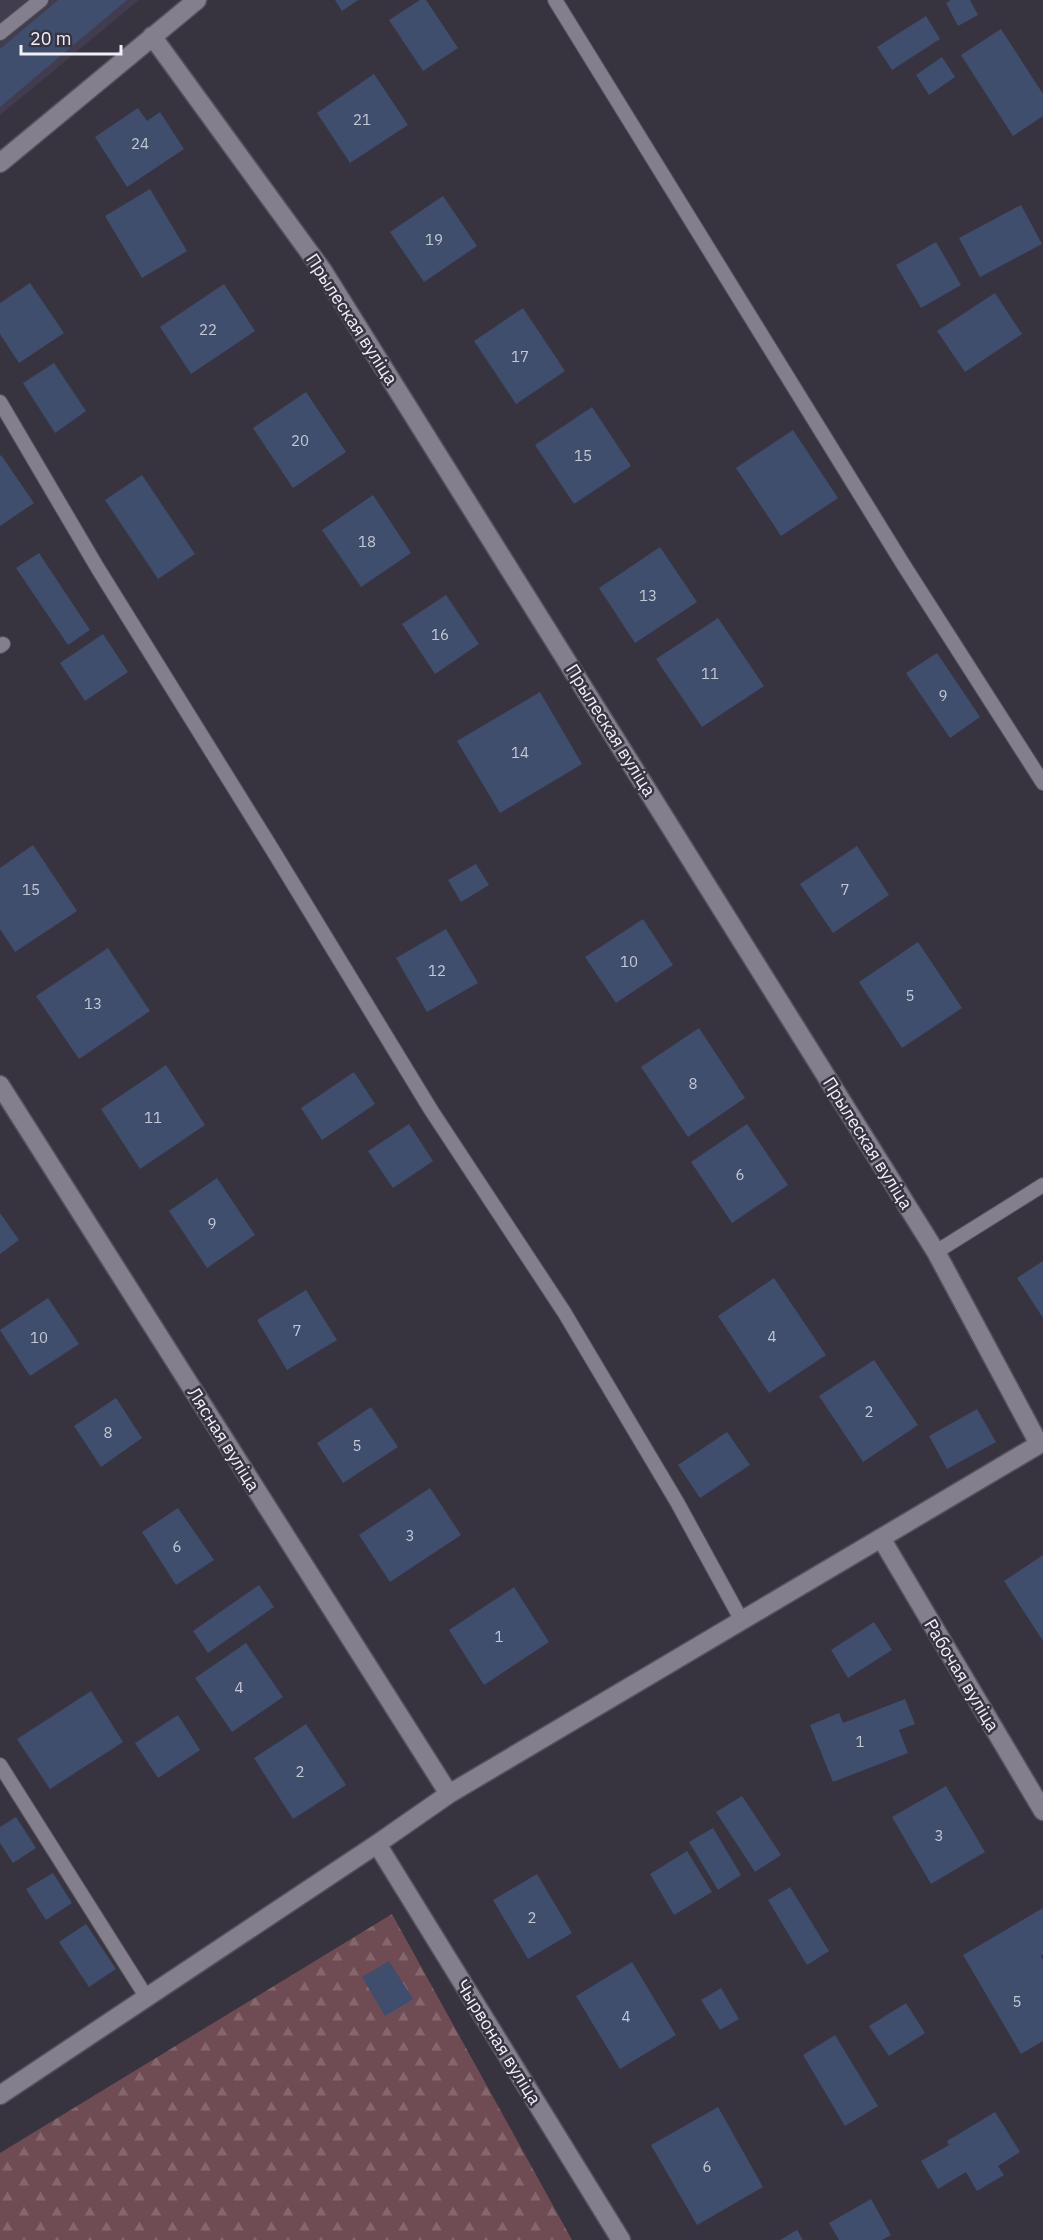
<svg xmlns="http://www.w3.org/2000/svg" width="1043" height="2240" font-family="'IBM Plex Sans',sans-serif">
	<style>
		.built { fill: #413d4e }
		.forest { fill: url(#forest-firs) }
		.building { fill: #3e4e6c }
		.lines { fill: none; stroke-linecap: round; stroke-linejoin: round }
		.service-casing { stroke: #55535c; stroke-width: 16 }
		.minor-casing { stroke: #55535c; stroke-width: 21 }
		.service { stroke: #837f8d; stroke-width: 14 }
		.minor { stroke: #837f8d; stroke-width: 18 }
		.labels { text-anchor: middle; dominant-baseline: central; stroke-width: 5; stroke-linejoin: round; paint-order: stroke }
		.number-label { font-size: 15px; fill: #c4c7d4 }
		.street-label { font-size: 18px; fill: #f0eff6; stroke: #373440 }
	</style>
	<defs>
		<pattern id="forest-firs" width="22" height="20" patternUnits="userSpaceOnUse" patternTransform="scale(1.5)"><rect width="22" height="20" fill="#6f4c53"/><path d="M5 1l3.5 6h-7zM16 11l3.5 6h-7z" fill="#84666c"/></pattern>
	</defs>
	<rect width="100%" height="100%" fill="#373440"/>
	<path class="built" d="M0,0H139L0,115Z"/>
	<path class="forest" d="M392,1914L572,2240H0V2153Z"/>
	<path class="building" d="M58,0H127L0,107V49Z
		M335,0H358L342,11Z
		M420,0H426L458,48L423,71L389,20Z
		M951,0H970L978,15L958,26L946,3Z
		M926,16L940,39L892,70L877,47Z
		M1001,29L1043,94V116L1013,136L961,55Z
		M942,57L955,77L929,95L916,75Z
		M374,74L408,125L350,163L317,113Z
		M138,108L147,121L160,112L184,149L127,187L95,137Z
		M150,189L187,251L142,278L105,216Z
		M443,196L477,246L424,282L390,232Z
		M1021,205L1042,244L980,277L959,238Z
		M936,242L961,285L921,308L896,265Z
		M30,283L64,333L19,363L0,334V303Z
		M224,284L255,331L191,374L160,327Z
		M995,293L1022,334L965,372L937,331Z
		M523,308L565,371L516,404L474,341Z
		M54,363L86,411L55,433L23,383Z
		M306,392L346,452L293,488L253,428Z
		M592,407L631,466L574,504L535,445Z
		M793,430L838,498L781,536L736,468Z
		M1,455L34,503L0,526V456Z
		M142,475L195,554L158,579L105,500Z
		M373,495L411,553L361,587L322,530Z
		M660,547L697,602L635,643L599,588Z
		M39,553L90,630L68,645L16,568Z
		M446,595L479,644L435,674L402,624Z
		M718,618L764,686L702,727L656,659Z
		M103,634L128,672L85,701L60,663Z
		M937,653L980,717L950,738L906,673Z
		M540,692L582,764L500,813L457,741Z
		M33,845L77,911L15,952L0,929V868Z
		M857,846L889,895L833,933L800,884Z
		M476,864L489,885L461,902L448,880Z
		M643,919L673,965L616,1003L585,957Z
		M446,929L478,983L427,1012L396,958Z
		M918,942L962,1008L902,1048L859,982Z
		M108,948L150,1011L79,1059L36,996Z
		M699,1028L745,1098L688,1137L641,1067Z
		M166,1065L205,1125L140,1169L101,1109Z
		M354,1072L375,1104L322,1140L301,1108Z
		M409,1124L433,1161L393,1188L368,1151Z
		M747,1124L788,1185L732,1223L691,1162Z
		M217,1178L255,1235L207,1268L169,1211Z
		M0,1213L19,1240L0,1254Z
		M1043,1261V1318L1017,1278Z
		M774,1278L826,1355L769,1393L718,1316Z
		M306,1290L337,1340L287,1370L257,1320Z
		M48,1298L79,1344L30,1376L0,1330Z
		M874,1360L918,1425L863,1462L819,1396Z
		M116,1398L142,1438L101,1467L74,1426Z
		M371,1407L398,1447L343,1483L317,1443Z
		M977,1409L996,1442L947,1469L929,1436Z
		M727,1432L750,1465L700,1498L678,1465Z
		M430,1488L461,1535L390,1582L359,1535Z
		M178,1508L214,1560L176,1585L142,1532Z
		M1043,1555V1641L1004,1581Z
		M259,1585L274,1607L208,1653L193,1631Z
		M514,1587L549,1642L484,1685L449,1630Z
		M874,1622L892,1650L848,1678L831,1650Z
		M246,1643L283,1697L232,1732L195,1678Z
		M91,1691L123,1742L50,1789L17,1739Z
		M905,1699L915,1724L899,1730L908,1753L833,1782L810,1725L839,1713L843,1723Z
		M178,1715L200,1750L158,1778L135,1743Z
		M306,1724L346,1785L293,1819L254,1758Z
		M946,1786L985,1852L931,1884L892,1817Z
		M742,1796L781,1855L755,1872L716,1812Z
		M16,1817L36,1848L13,1863L0,1843V1827Z
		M713,1828L741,1875L718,1890L689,1842Z
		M687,1851L712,1892L674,1915L650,1874Z
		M53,1873L72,1903L46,1920L26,1889Z
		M537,1874L572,1933L528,1959L493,1900Z
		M790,1887L829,1951L807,1965L768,1900Z
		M1043,1908V1955L1041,1956L1043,1960V2041L1021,2054L963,1955Z
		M86,1924L116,1969L89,1987L59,1942Z
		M389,1961L413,1999L385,2016L362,1977Z
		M632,1962L676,2035L620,2069L576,1996Z
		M721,1988L739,2019L720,2030L701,2000Z
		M906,2003L925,2033L889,2056L869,2026Z
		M835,2035L878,2106L845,2126L803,2055Z
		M718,2107L763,2187L697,2225L651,2145Z
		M995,2112L1020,2152L998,2166L1004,2175L977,2191L966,2172L938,2189L921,2161L949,2145L947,2141Z
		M871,2199L891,2235L882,2240H839L829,2223Z
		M797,2230L803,2240H780Z"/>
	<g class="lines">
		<g class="service-casing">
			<path id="service" d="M555,0L903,564L1043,783
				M0,33L41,0
				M0,402L97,567L272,849L431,1110L564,1312L677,1502L742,1621
				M0,646L3,644
				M936,1252L1043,1185
				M0,1765L147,1998"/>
		</g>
		<g class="minor-casing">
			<path id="minor" d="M152,36L323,271L936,1252L1039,1444
				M0,163L197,0
				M0,1085L449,1794
				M881,1538L1043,1811
				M377,1844L621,2240
				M0,2095L377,1844L449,1794L1043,1442"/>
		</g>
		<use href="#service" class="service"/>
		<use href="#minor" class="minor"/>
	</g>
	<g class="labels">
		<g class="number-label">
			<text x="362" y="119">21</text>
			<text x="140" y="143">24</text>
			<text x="434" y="239">19</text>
			<text x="208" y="329">22</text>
			<text x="520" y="356">17</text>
			<text x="300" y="440">20</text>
			<text x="583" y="455">15</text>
			<text x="367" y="541">18</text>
			<text x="648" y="595">13</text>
			<text x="440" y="634">16</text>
			<text x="710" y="673">11</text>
			<text x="943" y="695">9</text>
			<text x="520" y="752">14</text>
			<text x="31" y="889">15</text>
			<text x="845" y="889">7</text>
			<text x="629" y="961">10</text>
			<text x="437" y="970">12</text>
			<text x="910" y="995">5</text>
			<text x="93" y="1003">13</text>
			<text x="693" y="1083">8</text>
			<text x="153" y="1117">11</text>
			<text x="740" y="1174">6</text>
			<text x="212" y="1223">9</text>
			<text x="297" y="1330">7</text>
			<text x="772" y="1336">4</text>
			<text x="39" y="1337">10</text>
			<text x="869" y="1411">2</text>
			<text x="108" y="1432">8</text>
			<text x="357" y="1445">5</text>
			<text x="410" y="1535">3</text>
			<text x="177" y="1546">6</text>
			<text x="499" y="1636">1</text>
			<text x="239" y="1687">4</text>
			<text x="860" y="1741">1</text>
			<text x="300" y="1771">2</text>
			<text x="939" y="1835">3</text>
			<text x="532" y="1917">2</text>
			<text x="1017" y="2001">5</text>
			<text x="626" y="2016">4</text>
			<text x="707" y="2166">6</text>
		</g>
		<g class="street-label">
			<text transform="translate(352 319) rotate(57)">Прылеская вуліца</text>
			<text transform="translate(611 730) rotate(58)">Прылеская вуліца</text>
			<text transform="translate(868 1143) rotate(58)">Прылеская вуліца</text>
			<text transform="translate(224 1439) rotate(58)">Лясная вуліца</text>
			<text transform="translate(962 1675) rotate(59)">Рабочая вуліца</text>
			<text transform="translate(499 2042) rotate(58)">Чырвоная вуліца</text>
		</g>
	</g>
	<path d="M21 45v9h100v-9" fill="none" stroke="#f0eff6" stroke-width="3"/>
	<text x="30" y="45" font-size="18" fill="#f0eff6" stroke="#373440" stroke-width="4.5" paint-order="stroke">20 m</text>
</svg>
